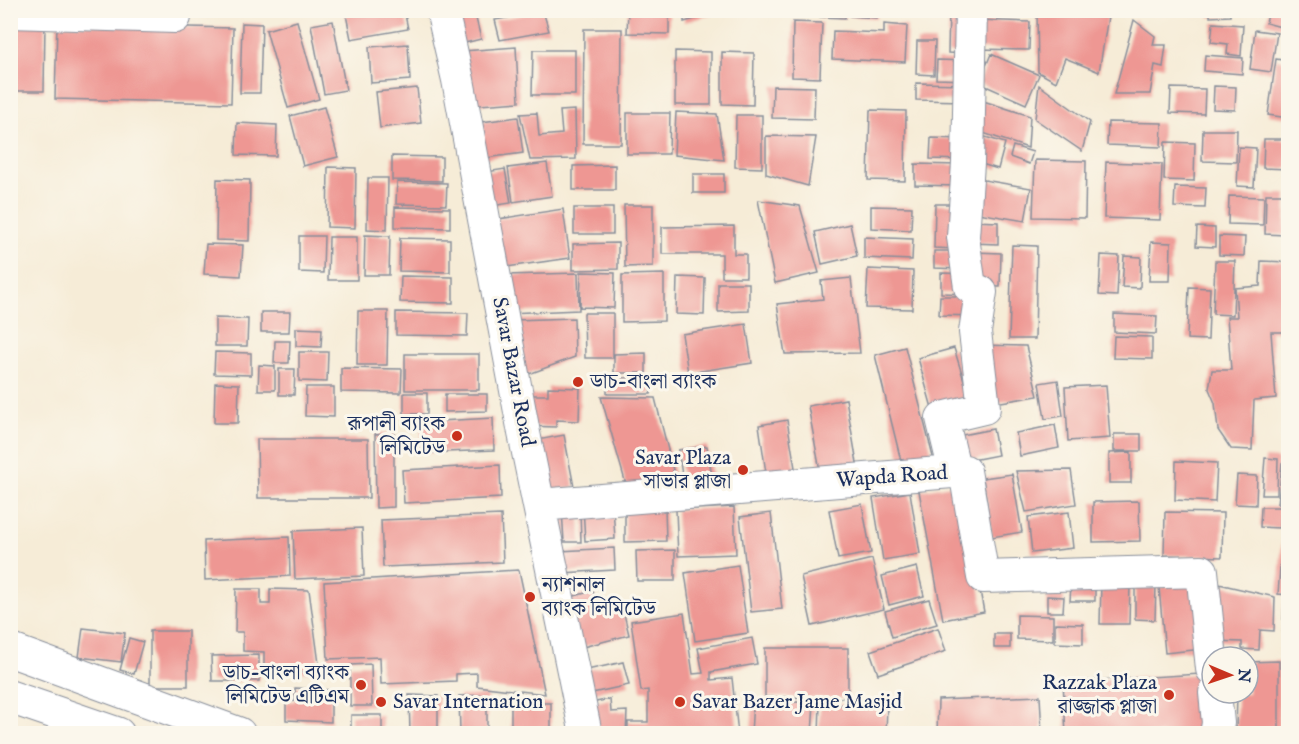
<svg xmlns="http://www.w3.org/2000/svg" width="1299" height="744" font-family="'IM FELL English','Noto Serif Bengali',serif">
	<style>
		.building { fill: #ee9793 }
		.lines { fill: none; stroke-linecap: round; stroke-linejoin: round }
		.minor-casing { stroke: #888e9a; stroke-width: 34 }
		.highway-casing { stroke: #888e9a; stroke-width: 35 }
		.minor { stroke: #fff; stroke-width: 32 }
		.highway { stroke: #fff; stroke-width: 33 }
		.poi-dot { fill: #c8321e; stroke: #fbf7ec; stroke-width: 2 }
		.labels { text-anchor: middle; dominant-baseline: central; stroke-width: 6; stroke-linejoin: round; paint-order: stroke }
		.street-label { font-size: 21px; fill: #1b2f5e; stroke: #fbf7ec }
		.poi-label { font-size: 21px; fill: #1b2f5e; stroke: #fbf7ec; text-anchor: start }
	</style>
	<rect width="100%" height="100%" fill="#fbf7ec"/>
	<filter id="ink" filterUnits="userSpaceOnUse"><feTurbulence type="fractalNoise" baseFrequency=".0167" numOctaves="2"/><feDisplacementMap in="SourceGraphic" scale="12" xChannelSelector="R" yChannelSelector="G"/><feConvolveMatrix kernelMatrix="1 2 1 2 8 2 1 2 1" color-interpolation-filters="sRGB"/></filter>
	<filter id="wash" filterUnits="userSpaceOnUse"><feTurbulence type="fractalNoise" baseFrequency=".008" numOctaves="4" result="noise"/><feDisplacementMap in="SourceGraphic" scale="24" xChannelSelector="R" yChannelSelector="G"/><feGaussianBlur stdDeviation="1.35" result="paint"/><feColorMatrix in="noise" values="0 0 0 0 0 0 0 0 0 0 0 0 0 0 0 0 0 1.4 0 .05"/><feComposite in="paint" operator="in"/></filter>
	<g filter="url(#wash)">
		<rect width="100%" height="100%" fill="#f6ecd7"/>
		<g id="blocks">
			<path class="building" d="M345,10H404L408,29L351,39Z
				M445,10H474L481,39L453,46Z
				M628,10H669V34L627,33Z
				M684,10H725V11L684,22Z
				M820,10H846L845,18L820,17Z
				M851,10H877V18L850,16Z
				M949,10H967L966,54L948,53Z
				M980,10H1031V15L980,14Z
				M1037,10H1109L1099,72L1065,58L1056,82L1038,72Z
				M1179,10H1205V14H1179Z
				M1210,10H1230V16L1210,17Z
				M1269,10H1288V29L1266,23Z
				M543,11L549,31L500,40L495,20Z
				M10,20L45,21L44,91H10Z
				M977,20L1030,22L1029,50L976,49Z
				M1134,20L1155,36L1153,45H1166L1163,67L1155,65L1150,94H1114Z
				M297,21L319,99L288,108L266,30Z
				M333,21L346,90L324,94L311,25Z
				M793,22L822,23L820,78L792,77Z
				M242,23L262,24L260,93H240Z
				M1213,23L1243,25L1241,56L1227,54L1228,44L1211,42Z
				M57,24L233,28L231,103L55,99Z
				M884,24L907,26L905,62L832,59L833,31L884,33Z
				M584,29H622L621,144H583Z
				M1255,30L1277,33L1271,72L1250,69Z
				M917,41H935L934,75L916,74Z
				M408,44L410,80L371,83L369,47Z
				M516,47L519,102L466,106L463,51Z
				M533,50H575V95H532Z
				M675,51L711,52V105H675Z
				M722,52L754,53L753,105L722,104Z
				M991,54L1039,75L1026,104L979,83Z
				M1205,55L1243,58L1242,74L1204,71Z
				M1276,59L1288,61V118L1268,115Z
				M937,60L968,61V80L936,79Z
				M916,83L965,84V101L916,100Z
				M1039,85L1090,122L1082,151L1035,119Z
				M773,86L815,87L814,119L772,118Z
				M1214,86L1236,87L1235,110L1213,109Z
				M417,88L421,123L380,128L376,92Z
				M1171,88L1205,89L1204,114L1170,113Z
				M974,98L1030,116L1028,148L971,129Z
				M324,107L338,157L303,166L290,116Z
				M575,110L576,159L530,160L520,114L537,113L539,136L562,134L560,111Z
				M870,110L906,111L905,181L868,180Z
				M676,112L717,114L724,160L674,155Z
				M627,113H670L669,154H627Z
				M736,115H762V168L735,167Z
				M518,117L523,153L479,159L474,123Z
				M1108,122L1162,123L1161,147L1107,145Z
				M237,123L277,125L276,156L236,155Z
				M1203,130H1237L1236,162L1202,161Z
				M766,136L816,137L808,186L766,174Z
				M982,136L1005,143L998,169L975,162Z
				M931,138L963,139V160L930,159Z
				M1264,139H1288V169L1263,168Z
				M1165,142L1195,143L1194,181L1164,180Z
				M1013,146L1033,152L1029,164L1010,157Z
				M1239,147L1256,148L1254,187L1237,186Z
				M392,156L442,157V181L392,180Z
				M1035,160L1086,161L1085,218L1033,217Z
				M1106,162L1162,164L1160,220L1104,218Z
				M547,163L552,196L513,202L508,168Z
				M915,164L959,165L958,186L915,185Z
				M615,165V190H573V166Z
				M328,167L356,168L355,228L327,227Z
				M505,169L511,203L485,207L480,173Z
				M693,174H724V193H693Z
				M368,178H388L387,230L367,229Z
				M217,179L250,180L249,241L216,240Z
				M978,179L1031,188L1025,221L972,212Z
				M397,182L447,183L446,205L396,204Z
				M1175,187L1206,188L1205,208L1174,207Z
				M1266,194H1286L1285,235L1265,234Z
				M1229,196L1264,197L1263,225L1228,224Z
				M758,200L800,206L819,273L775,283Z
				M935,204H957L956,249L934,248Z
				M624,205H653V266L625,267Z
				M871,206L912,207L911,230L871,228Z
				M395,207L450,208V228L395,227Z
				M574,208H613V234H574Z
				M563,209L570,258L500,268L492,220Z
				M972,221L998,222V244L971,243Z
				M850,224L857,256L822,264L815,232Z
				M734,226V254H746V277H722V254H662V227Z
				M1197,227L1215,228V247L1196,246Z
				M365,235L390,236L389,275H364Z
				M299,236H324L323,273L299,272Z
				M1219,236L1245,237L1244,256L1219,255Z
				M329,237H357V280H328Z
				M864,237L913,239L912,260L864,258Z
				M400,238L450,239V272L399,271Z
				M1151,242L1171,243L1170,281H1149Z
				M618,243V269L573,270V244Z
				M206,244L243,245L241,276L204,274Z
				M1012,245L1037,246L1035,339H1009Z
				M934,251H962L961,269L934,268Z
				M974,252L1001,253L1000,287L973,286Z
				M1101,255L1119,256L1117,296L1099,295Z
				M1124,256L1141,257L1140,288L1122,287Z
				M1215,261H1235L1233,315L1213,314Z
				M1261,261L1288,262V332H1271L1276,398L1254,400L1252,450L1231,449L1218,430L1215,403L1209,389L1212,370H1231L1227,317H1237L1235,288L1260,286Z
				M868,269L913,271L912,309L866,308Z
				M581,272L615,273L614,308L580,307Z
				M578,273L579,310L507,313L506,275Z
				M941,273L968,274V294L941,293Z
				M664,274V321L622,322V275Z
				M401,276L453,277V303L400,302Z
				M677,277L705,278L704,315L676,314Z
				M851,278L860,353L785,354L777,304L823,299L821,281Z
				M718,283H749V311L718,312Z
				M1189,287L1210,288L1208,340L1187,339Z
				M940,296H975V316L939,315Z
				M358,311H388L387,365H357Z
				M261,312H290L289,332H261Z
				M396,312L468,313L467,336L396,335Z
				M584,313H613V358H585Z
				M1114,314L1157,316L1156,334L1114,332Z
				M215,318L248,319L247,346H215Z
				M574,318L575,357L521,377L514,320Z
				M746,324L752,363L688,373L682,334Z
				M296,328L322,329L321,347L296,346Z
				M1114,336L1152,337V359L1113,358Z
				M275,341H290L289,363H274Z
				M980,345L1026,346L1038,396L995,403Z
				M905,347L934,461L903,469L875,355Z
				M954,348L969,397L932,408L918,358Z
				M215,352L251,353V375L214,374Z
				M299,352H328L327,382L299,381Z
				M646,353V373H614V354Z
				M405,354H479V390H405Z
				M259,365L275,366V390H258Z
				M341,368L402,369L401,393L341,392Z
				M279,369H295L294,395H279Z
				M607,378H651V394H607Z
				M1058,380L1063,416L1045,419L1039,383Z
				M215,383L239,384L238,423H214Z
				M1106,385L1110,438L1068,441L1065,387Z
				M306,387H334V417L305,416Z
				M548,387L580,388L579,421L556,420V427L527,426L528,395H548Z
				M404,393H427V414H404Z
				M445,394H487V411L445,412Z
				M601,397L655,398L677,486L629,495Z
				M846,399L858,469L821,476L808,406Z
				M493,418L494,450L422,453L421,422Z
				M787,420L795,468L766,473L759,425Z
				M1055,425L1059,448L1020,456L1016,433Z
				M993,429L998,455L962,462L957,436Z
				M375,434H394V507L376,508Z
				M1114,434H1141V451H1114Z
				M564,435L574,487L542,494L532,441Z
				M257,439H368L369,498H258Z
				M707,446L713,483L684,487L678,450Z
				M1131,452V483H1109V453Z
				M1265,458L1278,459L1277,495H1262Z
				M1176,461L1217,463L1215,502L1175,500Z
				M1282,463L1288,464V505L1278,504Z
				M500,465L501,498L404,503L402,470Z
				M1071,470L1076,504L1026,512L1016,471Z
				M1012,474L1022,532L992,537L983,478Z
				M1237,475L1257,476L1256,505L1235,504Z
				M960,483L984,612L943,620L919,491Z
				M910,492L920,554L883,560L873,498Z
				M1139,501L1140,541L1093,542V502Z
				M862,504L871,553L838,559L829,510Z
				M613,506L615,539L585,541L583,507Z
				M625,507H665L666,541L625,542Z
				M734,507L736,554L678,556L676,510Z
				M1261,507H1281L1280,528L1260,527Z
				M580,509L581,542H564L562,510Z
				M1069,512L1073,548L1032,553L1028,517Z
				M1165,512L1223,513L1222,557L1164,555Z
				M771,513L782,609L751,612L740,517Z
				M501,515L503,562L383,567L381,520Z
				M362,528L364,576L295,579L293,531Z
				M289,537L290,576L205,580L204,541Z
				M1282,542H1288V595L1278,594Z
				M614,548L615,570L561,573L560,551Z
				M675,550V581H637L636,551Z
				M872,559L884,609L812,626L801,576Z
				M738,565L748,633L695,641L685,573Z
				M917,567L924,596L889,605L882,576Z
				M519,570L545,694L477,686V673L456,674V681L381,684L380,657L328,659L324,582Z
				M1101,583L1130,584L1129,624H1100Z
				M1197,584L1203,649L1165,653L1159,587Z
				M1219,584L1275,597L1274,631L1260,630L1259,650L1242,649V642L1214,641Z
				M1071,585H1095V601H1070Z
				M1135,585H1156L1155,620L1135,619Z
				M236,589H261V604H270V589L309,590L320,671L264,675V652L243,651V632H235Z
				M593,591L598,611L622,605L629,635L579,648L567,598Z
				M1047,596L1064,597L1063,612H1047Z
				M929,599L937,624L892,637L885,611Z
				M1284,601H1288V646H1282Z
				M684,613L693,674L703,673L698,648L752,638L757,664L711,672V680L732,678L738,734H701V728H696V734H628V722H648V690L641,691L631,621Z
				M1017,615L1053,616V640L1017,639Z
				M1055,623L1083,624V644L1055,643Z
				M83,628L125,633L121,662L79,657Z
				M938,628L946,651L878,674L870,651Z
				M150,631H188V686H150Z
				M994,634H1010V648H994Z
				M129,638L143,642L134,674L120,670Z
				M765,648H848V698L765,697Z
				M259,655V681H212L211,656Z
				M1279,661V734H1236L1237,693H1248V662Z
				M623,662L629,685L592,693L587,670Z
				M371,664L372,706H350V665Z
				M1201,674L1204,734H1066L1063,682Z
				M295,688L331,690V722L286,720V702L295,701Z
				M409,695L438,696V734H410Z
				M487,695V732H460L459,696Z
				M1040,696L1042,734H937L938,700Z
				M610,699L611,712L627,711L626,734H589L582,705Z
				M753,700L814,703L812,734H751Z
				M511,703H551V734H511Z
				M820,704L887,706L886,734H819Z
				M351,715H382V734H351Z"/>
		</g>
	</g>
	<g filter="url(#ink)">
		<use href="#blocks" fill-opacity="0" stroke="#888e9a" stroke-width="1.5"/>
		<g class="lines">
			<g class="minor-casing">
				<path id="minor" d="M442,10L458,80L524,433L586,734
					M10,12L175,17L176,10
					M955,472L942,418L984,408L975,332L981,292L970,287L963,237L968,163L971,10
					M539,505L965,471L983,577L1202,571L1212,669
					M1215,693L1218,723L1216,734"/>
			</g>
			<g class="highway-casing">
				<path id="highway" d="M10,650L239,734
					M10,697L118,734"/>
			</g>
			<use href="#minor" class="minor"/>
			<use href="#highway" class="highway"/>
		</g>
	</g>
	<g class="poi-dot">
		<circle cx="578" cy="382" r="6"/>
		<circle cx="457" cy="436" r="6"/>
		<circle cx="743" cy="470" r="6"/>
		<circle cx="530" cy="597" r="6"/>
		<circle cx="361" cy="685" r="6"/>
		<circle cx="1169" cy="695" r="6"/>
		<circle cx="381" cy="702" r="6"/>
		<circle cx="680" cy="702" r="6"/>
	</g>
	<g class="labels">
		<g class="street-label">
			<text transform="translate(513 372) rotate(79)">Savar Bazar Road</text>
			<text transform="translate(892 477) rotate(-4)">Wapda Road</text>
		</g>
		<g class="poi-label">
			<text x="590" y="382">ডাচ-বাংলা ব্যাংক</text>
			<text x="445" y="424" text-anchor="end">রূপালী ব্যাংক<tspan x="445" dy="24">লিমিটেড</tspan></text>
			<text x="731" y="458" text-anchor="end">Savar Plaza<tspan x="731" dy="24">সাভার প্লাজা</tspan></text>
			<text x="542" y="585">ন্যাশনাল<tspan x="542" dy="24">ব্যাংক লিমিটেড</tspan></text>
			<text x="349" y="673" text-anchor="end">ডাচ-বাংলা ব্যাংক<tspan x="349" dy="24">লিমিটেড এটিএম</tspan></text>
			<text x="1157" y="683" text-anchor="end">Razzak Plaza<tspan x="1157" dy="24">রাজ্জাক প্লাজা</tspan></text>
			<text x="393" y="702">Savar Internation</text>
			<text x="692" y="702">Savar Bazer Jame Masjid</text>
		</g>
	</g>
	<rect width="1299" height="744" fill="none" stroke="#fbf7ec" stroke-width="36"/>
	<g transform="translate(1230 675) rotate(92)"><circle r="28" fill="#fbf7ec" stroke="#a1a7b3" stroke-width="1.5"/>
	<path d="M0-4.5L10 22L0 15L-10 22Z" fill="#c8321e"/>
	<text y="-9" font-size="16" font-weight="bold" text-anchor="middle" fill="#1b2f5e">N</text>
	</g>
</svg>
